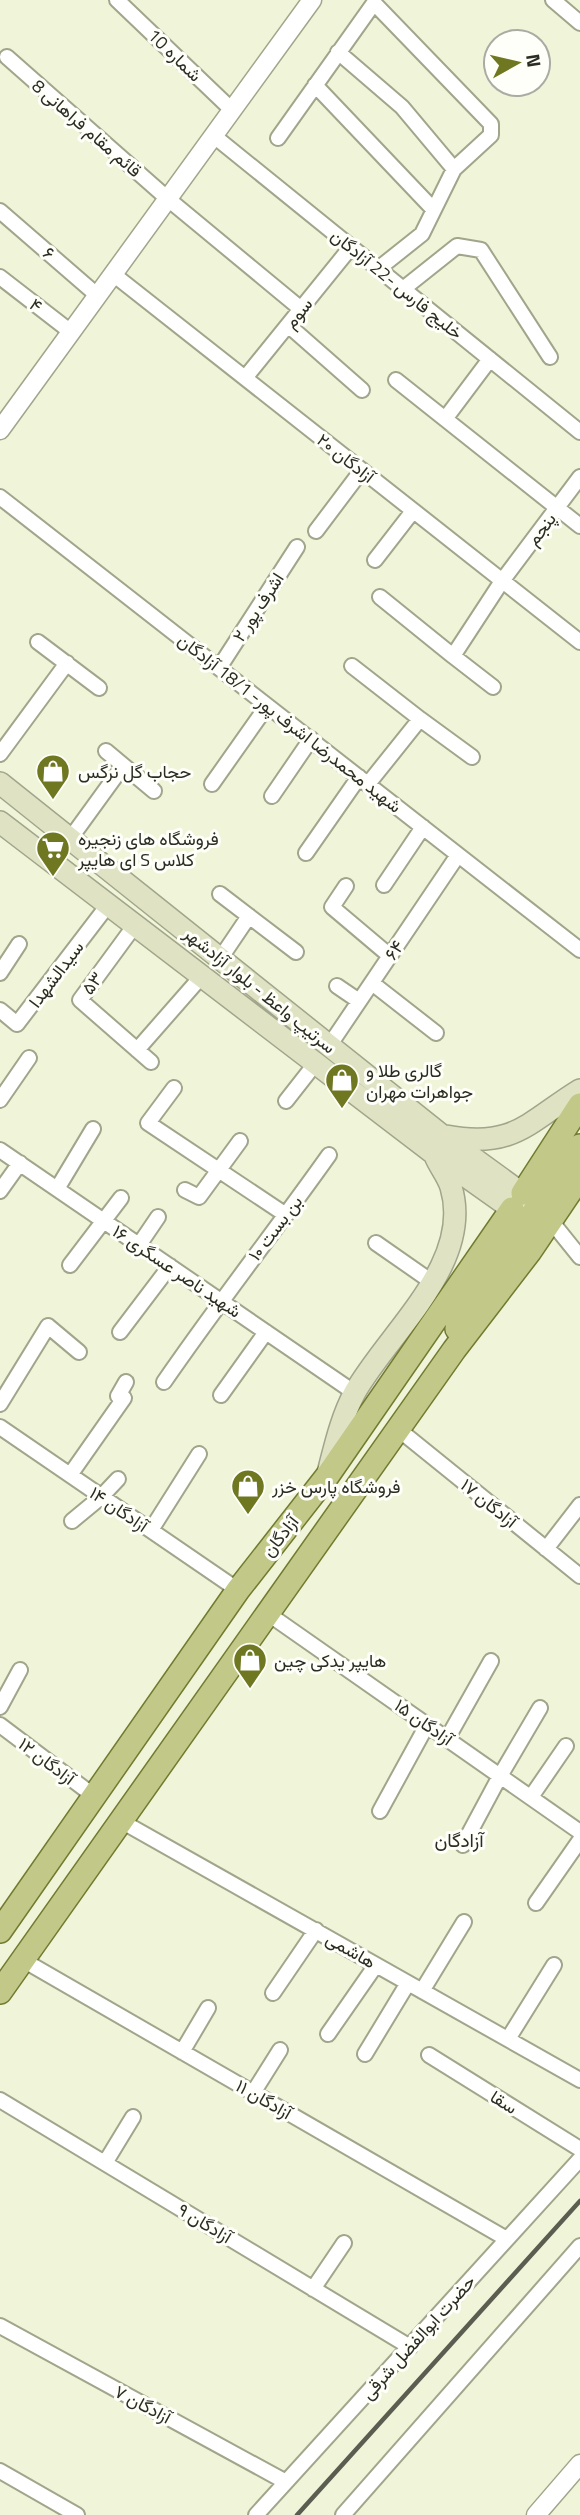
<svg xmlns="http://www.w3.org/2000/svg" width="580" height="2515" font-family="'Titillium Web',Vazirmatn,sans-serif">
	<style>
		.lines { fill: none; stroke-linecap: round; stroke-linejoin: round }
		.minor-casing { stroke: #a1a58b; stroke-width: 18 }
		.tertiary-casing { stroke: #a1a58b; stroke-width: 21 }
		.secondary-casing { stroke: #a1a58b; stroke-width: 24 }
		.primary-casing { stroke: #727a30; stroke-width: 26 }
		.minor { stroke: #fff; stroke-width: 14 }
		.tertiary { stroke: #fff; stroke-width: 18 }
		.secondary { stroke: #e0e3c3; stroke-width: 21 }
		.primary { stroke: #c2c887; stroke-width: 23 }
		.rail { stroke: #5a5d4f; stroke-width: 4.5 }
		.labels { text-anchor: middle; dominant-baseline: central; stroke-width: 6; stroke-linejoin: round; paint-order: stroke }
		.street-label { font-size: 18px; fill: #2b2d23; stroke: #fefff9 }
		.poi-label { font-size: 18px; fill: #2b2d23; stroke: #fefff9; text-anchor: start }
		.neighbourhood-label { font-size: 19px; fill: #2b2d23; stroke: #fefff9 }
	</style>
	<rect width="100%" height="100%" fill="#f0f4d8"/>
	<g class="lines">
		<g class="minor-casing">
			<path id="minor" d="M117,0L232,110
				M553,0L580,23
				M338,52L402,107L454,169
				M7,57L168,199L301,309
				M315,85L433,209
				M214,136L580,432
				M278,138L374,3L491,124V135L454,169L422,234L378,269
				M0,211L98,296
				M113,274L580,642
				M0,277L71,332
				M403,289L457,246L481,250L550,357
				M288,325L362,390
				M245,378L351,247
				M396,380L580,526
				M445,419L490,359
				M0,497L580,950
				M316,531L362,470
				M375,560L413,511
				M380,597L453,656
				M38,642L99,688
				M352,666L420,719
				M219,668L297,547
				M493,687L453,656L502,581L580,477
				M106,751L154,791
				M0,754L67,663
				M212,784L267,706
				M368,784L420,719L472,757
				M272,796L311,739
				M70,839L123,766
				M306,853L359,777
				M384,885L423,827
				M346,886L332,907L390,956
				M220,894L296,952
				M135,925L80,1000L151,1062
				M220,959L249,916
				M0,973L19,944
				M372,983L436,1033
				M337,986L359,1001
				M0,1010L17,1024L108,905
				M329,1046L458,855
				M137,1050L201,977
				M174,1088L148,1123L286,1215
				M0,1100L29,1058
				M286,1101L315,1064
				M0,1150L355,1393
				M57,1189L93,1129
				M185,1190L199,1197L240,1141
				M0,1191L20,1163
				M551,1221L580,1257
				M376,1243L432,1282
				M139,1245L158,1217
				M70,1265L121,1198
				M120,1332L170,1266
				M164,1382C217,1305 275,1231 329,1155
				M221,1395L266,1332
				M0,1404L48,1326L79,1352
				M0,1427L238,1590
				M398,1429L580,1576
				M70,1475L124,1398L118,1396L126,1382
				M72,1521L101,1497L118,1479
				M151,1530L199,1454
				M546,1549L580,1505
				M267,1613L580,1832
				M0,1707L20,1670
				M0,1725L94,1796
				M447,1739L491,1661
				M531,1797L566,1746
				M380,1811L427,1725
				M121,1821L580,2080
				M463,1845L500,1776L540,1708
				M536,1903L580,1840
				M23,1960L505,2238
				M422,1991L464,1922
				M273,1993L316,1930
				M328,2034L376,1965
				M508,2039L554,1965
				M182,2052L208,2008
				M365,2054L408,1983
				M429,2055L580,2149
				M253,2093L280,2050
				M0,2100L410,2347
				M105,2163L133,2117
				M313,2289L344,2243
				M0,2326L286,2482
				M0,2471L77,2515
				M256,2515L580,2159
				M343,2515L580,2246"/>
		</g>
		<g class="tertiary-casing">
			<path id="tertiary" d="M0,430L312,0
				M536,2515L580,2464"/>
		</g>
		<g class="secondary-casing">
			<path id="secondary" d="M0,783L440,1134L535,1203
				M0,822L433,1153L512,1209L524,1222
				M446,1136C514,1149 528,1122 580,1090
				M328,1473C335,1446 341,1418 355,1392C389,1332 474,1263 451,1187C448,1177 440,1167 436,1158"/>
		</g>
		<g class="primary-casing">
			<path id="primary" d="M523,1193L580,1105
				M457,1329L458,1321L580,1146
				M0,1931L238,1590L328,1475L512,1209
				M0,1992L454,1350L530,1251L580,1177"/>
		</g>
		<use href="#minor" class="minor"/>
		<use href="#tertiary" class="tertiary"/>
		<use href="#secondary" class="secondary"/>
		<use href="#primary" class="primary"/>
		<path class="rail" d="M297,2515L580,2201"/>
	</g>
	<defs>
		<g id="shop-pin" transform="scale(1.75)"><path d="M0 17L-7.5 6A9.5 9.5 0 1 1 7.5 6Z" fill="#6f7721" stroke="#fefff9"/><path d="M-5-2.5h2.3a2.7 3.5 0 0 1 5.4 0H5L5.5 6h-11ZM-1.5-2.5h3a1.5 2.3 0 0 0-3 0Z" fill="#fff"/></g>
		<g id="supermarket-pin" transform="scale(1.75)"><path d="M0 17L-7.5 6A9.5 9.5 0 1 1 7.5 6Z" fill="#6f7721" stroke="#fefff9"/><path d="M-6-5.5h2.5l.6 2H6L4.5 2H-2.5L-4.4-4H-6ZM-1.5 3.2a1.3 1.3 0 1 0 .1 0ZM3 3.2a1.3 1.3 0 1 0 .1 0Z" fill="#fff"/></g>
	</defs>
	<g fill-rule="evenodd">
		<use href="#shop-pin" x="53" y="771"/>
		<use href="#supermarket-pin" x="53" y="848"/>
		<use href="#shop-pin" x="342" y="1080"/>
		<use href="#shop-pin" x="248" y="1486"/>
		<use href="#shop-pin" x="250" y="1660"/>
	</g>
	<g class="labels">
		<g class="street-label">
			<text transform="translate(175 55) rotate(44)">شماره 10</text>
			<text transform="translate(87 128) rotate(41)">8 قائم مقام فراهانی</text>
			<text transform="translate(49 253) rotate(41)">۶</text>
			<text transform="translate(397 284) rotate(39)">خلیج فارس -22 آزادگان</text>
			<text transform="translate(36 305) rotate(38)">۴</text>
			<text transform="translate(298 313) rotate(-51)">سوم</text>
			<text transform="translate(346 458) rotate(38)">۲۰ آزادگان</text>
			<text transform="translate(541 529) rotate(-53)">پنجم</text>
			<text transform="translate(258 607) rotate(-57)">۲ اشرف پور</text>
			<text transform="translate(290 723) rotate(38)">شهید محمدرضا اشرف پور- 18/1 آزادگان</text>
			<text transform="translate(394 950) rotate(-56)">۶۴</text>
			<text transform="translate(56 974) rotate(-53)">سیدالشهدا</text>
			<text transform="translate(92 983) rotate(-54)">۵۳</text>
			<text transform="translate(260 990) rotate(39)">سرتیپ واعظ - بلوار آزادشهر</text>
			<text transform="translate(275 1228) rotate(-53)">بن بست ۱۰</text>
			<text transform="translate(177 1271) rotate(34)">۱۶ شهید ناصر عسگری</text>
			<text transform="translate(489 1503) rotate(39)">۱۷ آزادگان</text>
			<text transform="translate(119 1509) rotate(34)">۱۴ آزادگان</text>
			<text transform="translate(280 1536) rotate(-52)">آزادگان</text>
			<text transform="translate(424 1722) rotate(35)">۱۵ آزادگان</text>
			<text transform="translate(47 1761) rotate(37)">۱۲ آزادگان</text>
			<text transform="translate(351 1950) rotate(30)">هاشمی</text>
			<text transform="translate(264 2099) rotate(30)">۱۱ آزادگان</text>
			<text transform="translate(504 2102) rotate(32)">سقا</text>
			<text transform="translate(205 2223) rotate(31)">۹ آزادگان</text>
			<text transform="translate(418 2337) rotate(-48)">حضرت ابوالفضل شرقی</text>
			<text transform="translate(143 2404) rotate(28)">۷ آزادگان</text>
		</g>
		<g class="poi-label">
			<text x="78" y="771">حجاب گل نرگس</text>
			<text x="78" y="838">فروشگاه های زنجیره<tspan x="78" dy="21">ای هایپر S کلاس</tspan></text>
			<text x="366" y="1070">گالری طلا و<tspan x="366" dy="21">جواهرات مهران</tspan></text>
			<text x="272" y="1486">فروشگاه پارس خزر</text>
			<text x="274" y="1660">هایپر یدکی چین</text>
		</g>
		<g class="neighbourhood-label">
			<text x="459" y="1839">آزادگان</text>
		</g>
	</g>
	<g transform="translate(517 63) rotate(82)"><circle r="33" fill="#fefff9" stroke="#aaaba3" stroke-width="2"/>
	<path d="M0-5L12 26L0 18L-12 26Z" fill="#6f7721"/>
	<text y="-10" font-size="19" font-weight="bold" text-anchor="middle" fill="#2b2d23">N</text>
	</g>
</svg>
